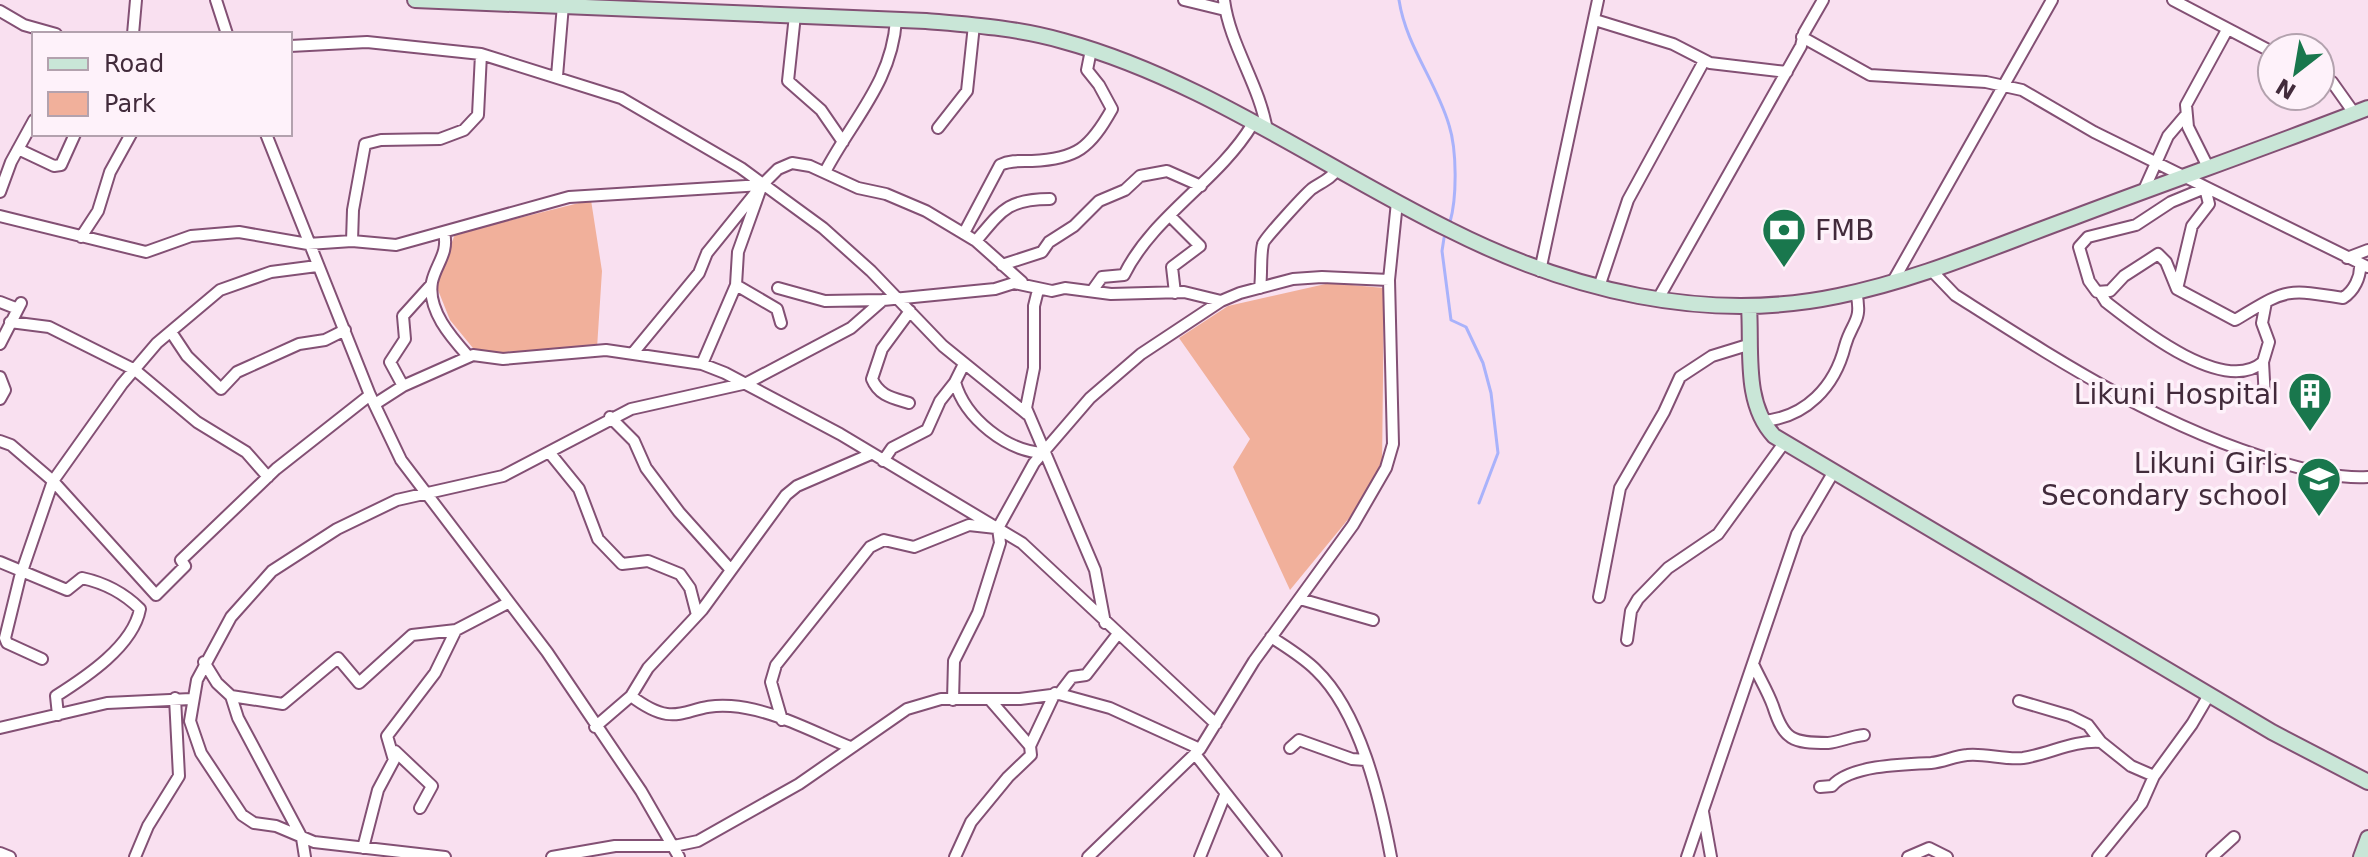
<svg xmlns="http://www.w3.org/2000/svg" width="2368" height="857" font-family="'DejaVu Sans',sans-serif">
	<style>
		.green { fill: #f1b09b }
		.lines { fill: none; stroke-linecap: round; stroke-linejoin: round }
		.stream { stroke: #a9b2fb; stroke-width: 3 }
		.street-casing { stroke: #835074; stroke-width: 14 }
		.secondary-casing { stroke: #835074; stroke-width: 18 }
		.street { stroke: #fff; stroke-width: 10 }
		.secondary { stroke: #c9e6d7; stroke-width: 14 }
		.labels { text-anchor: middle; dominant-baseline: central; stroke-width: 7; stroke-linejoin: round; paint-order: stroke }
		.poi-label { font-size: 28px; fill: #422b3b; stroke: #fef2fa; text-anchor: end }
	</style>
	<rect width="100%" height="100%" fill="#f9e0f0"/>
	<path class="green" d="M591,200L602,271L597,348L477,353L450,320L436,285L455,234Z
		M1330,283L1384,288L1382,468L1350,517L1290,590L1233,467L1250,439L1179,338L1228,306Z"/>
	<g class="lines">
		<path class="stream" d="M1399,0C1406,46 1436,81 1449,125C1457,150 1457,198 1450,222
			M1444,238L1442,251L1451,320L1466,327L1483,363L1491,393L1498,453L1479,503"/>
		<g class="street-casing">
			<path id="street" d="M216,0L227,34
				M1184,0L1225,10
				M1224,0C1230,46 1260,85 1267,131
				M2173,0L2272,52
				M0,11L24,25L56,34
				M795,15L788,81L821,110L843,142
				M1595,20L1673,44L1710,63L1787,72
				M133,34L136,0
				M1802,37L1870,75L1986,82L2022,90L2094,132L2368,267
				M290,46L367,42L481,54L621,98L741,168L823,228L871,271L943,346L1027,414
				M2320,74L2332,82L2354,113
				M557,76L563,5
				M938,128L967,91L974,25
				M266,134L370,395L401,460L547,652L641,791L679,857
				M18,149L54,166L61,165L75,134
				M2208,167L2188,127L2186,105L2227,30
				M825,172C852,120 892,82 896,20
				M0,192L11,162L34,120
				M2143,192L2168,136L2185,116
				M0,216L146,252L191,236L239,232L308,244L352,241L396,245L569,197L762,185L738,252L736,285L702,364
				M1171,217L1200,246L1172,267L1175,293
				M444,233C449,253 436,264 432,282C427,310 451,337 468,356
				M964,233L1000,165C1010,160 1021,161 1032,161C1077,159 1090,148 1112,109L1099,85L1087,70L1091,50
				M81,237L98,211L110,172L131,134
				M352,241L353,210L365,144L381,140L440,139L464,130L478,115L481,54
				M976,241C1002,210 1008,199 1050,199
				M2347,258L2368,250
				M1002,265L1042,252L1049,242L1074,226L1099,201L1125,190L1140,176L1167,171L1201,186
				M1931,270L1955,295C2059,361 2159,427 2279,462C2307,470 2338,479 2368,477
				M1540,271L1598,0
				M1892,283L2052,0
				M736,285L777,309L781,323
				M1599,287L1628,200L1704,61
				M778,288L825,301L883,300
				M1260,288C1262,273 1260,257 1263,244C1264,239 1308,191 1313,188C1324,181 1330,179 1338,169
				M2177,289L2192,226L2209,204L2205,188L2171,202L2136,225L2088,237L2079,247L2089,281L2097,292L2110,291L2124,276L2158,254L2166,262L2177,289L2235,320C2286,290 2283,288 2343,298C2354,291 2361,277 2360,264
				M1038,290L1034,306V368L1026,408L1095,570L1105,623
				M1092,291L1102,277L1124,275C1153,216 1218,181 1252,125
				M2101,294L2106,302C2138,327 2224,396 2263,362
				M1658,299L1801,46L1804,33L1823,0
				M0,302L18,309
				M10,322L49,327L135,370L197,422L246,452L268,477
				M171,332L187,356L221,389L237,372L299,344L325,340L345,330
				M0,344L21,303
				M633,353L699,273L707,253L762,185L778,169L792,163L810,166L858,188L886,194L926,211L976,241L1022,282
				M964,364L955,382C965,418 1007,452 1045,453
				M0,377L5,390L0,399
				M403,386L390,362L405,339L403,316L431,285
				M2265,399L2263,362L2269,342L2262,323L2266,302
				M909,403C893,398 879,396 872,379L882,349L910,311
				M375,404L403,386L473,355L503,359L606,350L702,364L725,373L840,434L1022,543L1216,724
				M610,417L634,441L646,468L679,512L731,570
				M1762,421C1806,418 1835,386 1845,346C1852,321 1863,322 1856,292
				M0,441L11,445L53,481L156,595L185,566L181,560L276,469L370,395
				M549,452L579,489L598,539L622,564L648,561L680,574L690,588L697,615
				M883,461L892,448L927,430L940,401L955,382
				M0,562L67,590L82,578C105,583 123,592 140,609C133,646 86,677 56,696L58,715
				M1599,597L1620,488L1664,412L1680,377L1712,356L1751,344
				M1300,599L1373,620
				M1271,637C1286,647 1303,657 1316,670C1360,712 1380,798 1391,857
				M1627,640L1631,611L1638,599L1668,568L1718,534L1784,443
				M42,659L7,643L5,638L20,577L53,481L122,384L157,343L220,290L271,272L317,266
				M204,662L217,683L231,696L238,718L302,838L305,857
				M1754,666C1760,679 1768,692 1773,706C1784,740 1792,743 1828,743C1840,742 1851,736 1864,735
				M1059,694L1072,677L1086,675L1117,635
				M231,696L283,704L338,658L359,683L412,635L456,630
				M631,696C680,733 684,702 731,706C772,709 813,732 850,747
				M953,700L954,661L978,613L1000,543L998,528L1034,463L1090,398L1141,354L1221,301L1240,293L1293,279L1322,277L1389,280
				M2019,701L2070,716L2088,725L2101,742L2131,766L2154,776
				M782,720L771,682L776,665L870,547L884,540L914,547L969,525L996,528
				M595,727L631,696L648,668L702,610L786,495L797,486L871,454
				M0,728L107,703L191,699
				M1030,746L1055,693
				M1290,748L1299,740L1352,759L1365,760
				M395,751L432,786L420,808
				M1195,754L1276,857
				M1820,787L1832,786C1850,765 1905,764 1931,763C1943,762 1955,756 1967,755C1985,753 2004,760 2023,758C2050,754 2073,740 2101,742
				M1703,812L1711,857
				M363,848L378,790L394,760L387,736L435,673L456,630L508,603
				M0,853L10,857
				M135,857L148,826L179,776L175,698
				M445,857L314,842L276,826L254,823L242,815L201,753L190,721L197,680L231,617L272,571L337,529L397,500L503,476L631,409L747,383L851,328L883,300L995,289L1014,283L1052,291L1065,288L1111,294L1184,292L1221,301
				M552,857L615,846H674L698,841L799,784L907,709L941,699H1020L1059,694L1110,708L1200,749
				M955,857L971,822L1008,777L1031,755L1030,746L991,701
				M1088,857L1200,749L1254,661L1353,525L1386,468L1393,444L1389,280L1397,202
				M1200,857L1225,795
				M1687,857L1797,534L1833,473
				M1908,857L1929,848L1947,857
				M2098,857L2142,803L2154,776L2192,724L2209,695
				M2212,857L2234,837"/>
		</g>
		<g class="secondary-casing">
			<path id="secondary" d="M415,0L926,21C972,25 1018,28 1063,41C1200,78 1324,168 1450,230C1569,290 1705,324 1838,296C1918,280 1995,246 2072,218C2170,181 2270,146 2368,108
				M1749,307C1752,349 1743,403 1774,436L2272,732L2368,782
				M2361,857L2368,838"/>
		</g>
		<use href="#street" class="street"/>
		<use href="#secondary" class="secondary"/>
	</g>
	<defs>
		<g id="bank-pin" transform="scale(2.3)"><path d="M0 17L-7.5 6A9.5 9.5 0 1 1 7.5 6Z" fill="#19774d" stroke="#fef2fa"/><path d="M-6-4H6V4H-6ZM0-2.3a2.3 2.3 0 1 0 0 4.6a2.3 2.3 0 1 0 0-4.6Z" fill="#fff"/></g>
		<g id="building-pin" transform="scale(2.3)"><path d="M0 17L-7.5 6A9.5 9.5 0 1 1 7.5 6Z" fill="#19774d" stroke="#fef2fa"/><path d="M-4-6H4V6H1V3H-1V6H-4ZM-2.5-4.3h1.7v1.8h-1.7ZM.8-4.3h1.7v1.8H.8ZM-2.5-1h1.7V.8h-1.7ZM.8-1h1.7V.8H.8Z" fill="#fff"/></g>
		<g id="school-pin" transform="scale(2.3)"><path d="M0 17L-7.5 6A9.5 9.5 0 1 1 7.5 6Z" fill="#19774d" stroke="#fef2fa"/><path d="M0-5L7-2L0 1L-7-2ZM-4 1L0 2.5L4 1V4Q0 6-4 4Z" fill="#fff"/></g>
	</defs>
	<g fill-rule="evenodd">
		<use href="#bank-pin" x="1784" y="230"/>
		<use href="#building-pin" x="2310" y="394"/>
		<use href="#school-pin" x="2319" y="479"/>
	</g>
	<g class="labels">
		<g class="poi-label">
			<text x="1815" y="230" text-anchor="start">FMB</text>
			<text x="2279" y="394">Likuni Hospital</text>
			<text x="2288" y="463">Likuni Girls<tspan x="2288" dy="32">Secondary school</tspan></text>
		</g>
	</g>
	<rect x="32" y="32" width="260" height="104" fill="#fef2fa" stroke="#b3a2ae" stroke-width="2"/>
	<rect x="48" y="58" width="40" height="12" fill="#c9e6d7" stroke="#b3a2ae" stroke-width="2"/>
	<text x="104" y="72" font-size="24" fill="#422b3b">Road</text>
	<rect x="48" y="92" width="40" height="24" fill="#f1b09b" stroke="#b3a2ae" stroke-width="2"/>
	<text x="104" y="112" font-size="24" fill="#422b3b">Park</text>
	<g transform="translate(2296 72) rotate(211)"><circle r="38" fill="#fef2fa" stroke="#b3a2ae" stroke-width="2"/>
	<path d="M0-6L14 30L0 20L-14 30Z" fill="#19774d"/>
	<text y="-12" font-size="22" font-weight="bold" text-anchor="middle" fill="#422b3b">N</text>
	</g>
</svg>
